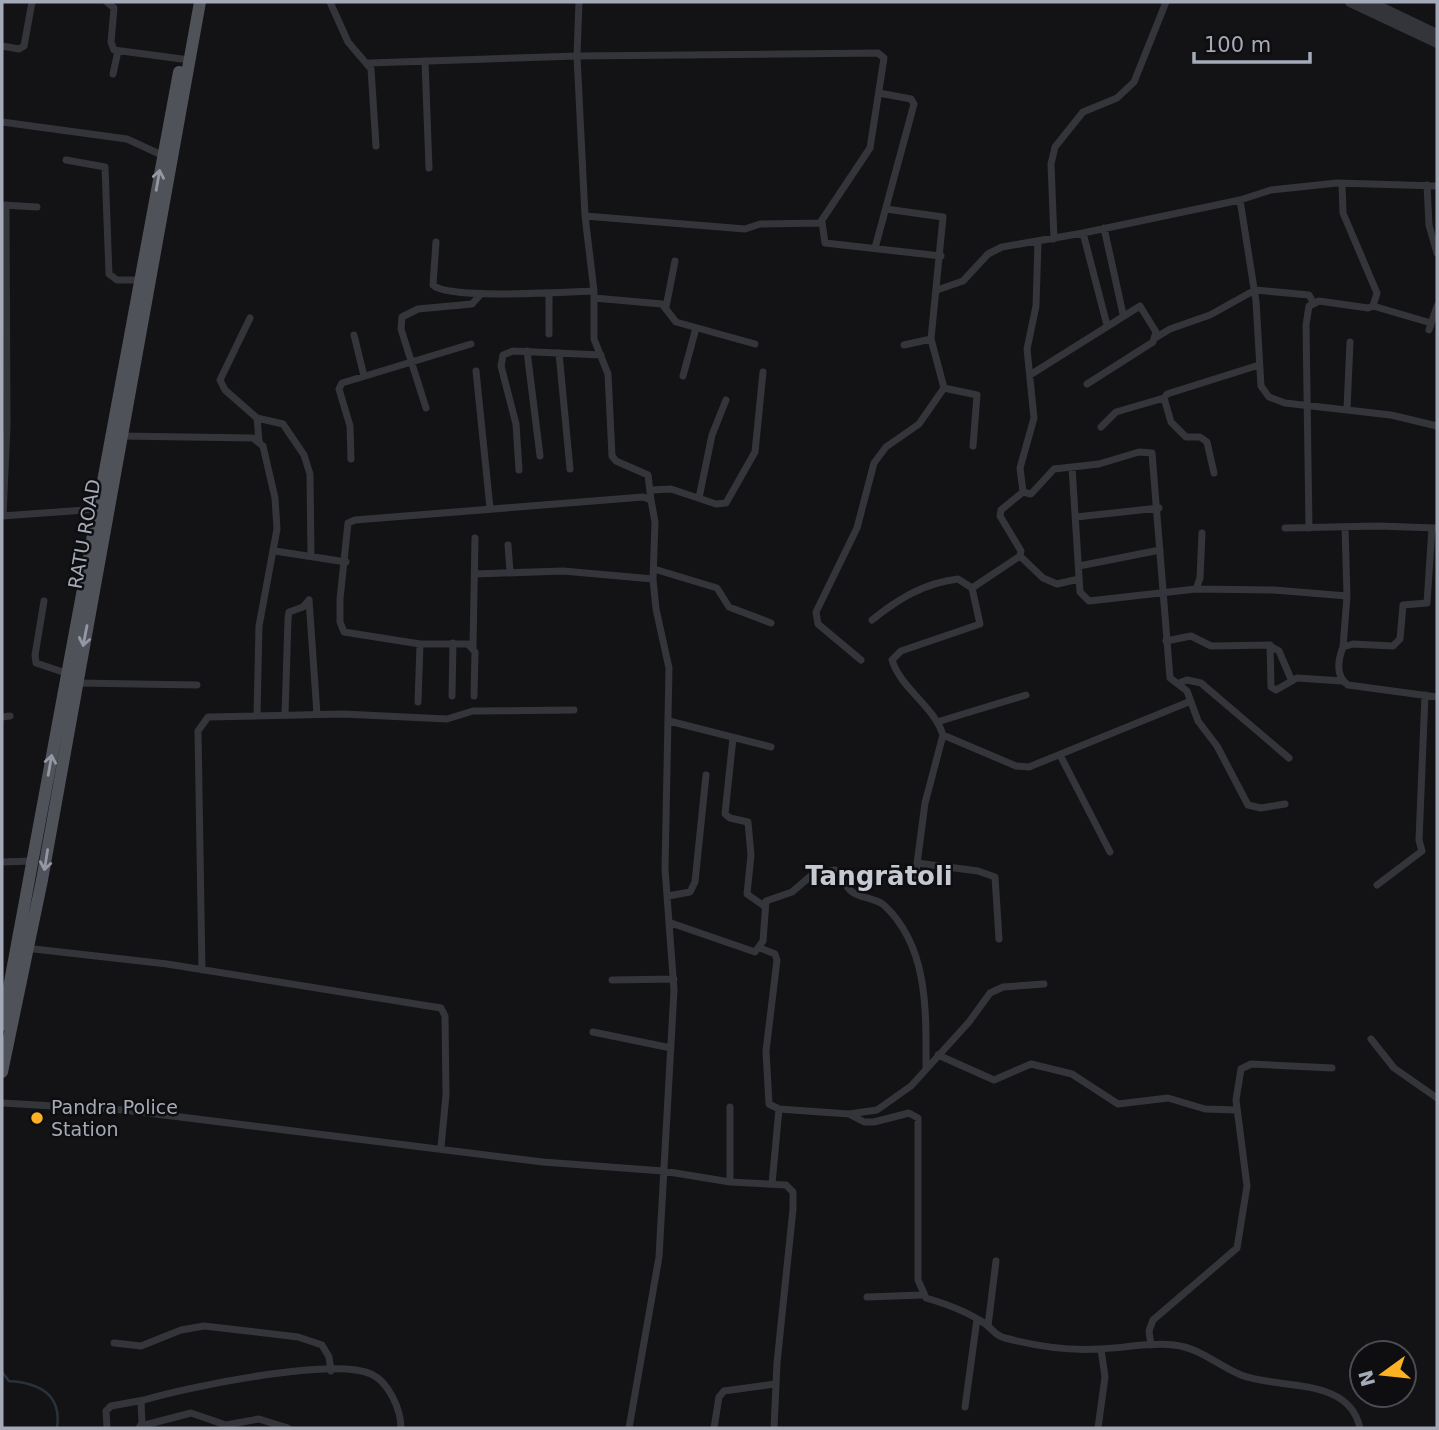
<svg xmlns="http://www.w3.org/2000/svg" width="1439" height="1430" font-family="'DejaVu Sans',sans-serif">
	<style>
		.lines { fill: none; stroke-linecap: round; stroke-linejoin: round }
		.stream { stroke: #29323a; stroke-width: 2.5 }
		.minor { stroke: #34353a; stroke-width: 7 }
		.tertiary { stroke: #34353a; stroke-width: 10 }
		.primary { stroke: #50525a; stroke-width: 12 }
		.oneway { stroke: #9398a4 }
		.poi-dot { fill: #feb223; stroke: #0e0e10; stroke-width: 2.5 }
		.labels { text-anchor: middle; dominant-baseline: central; stroke-width: 5; stroke-linejoin: round; paint-order: stroke }
		.street-label { font-size: 19px; fill: #a4aab7; stroke: #0e0e10 }
		.poi-label { font-size: 19px; fill: #a4aab7; stroke: #0e0e10; text-anchor: start }
		.district-label { font-size: 26px; font-weight: bold; fill: #c5c9d2; stroke: #0e0e10 }
	</style>
	<rect width="100%" height="100%" fill="#131315"/>
	<g class="lines">
		<path class="stream" d="M2,1293V1321
			M2,1372L9,1381C39,1383 62,1394 57,1428"/>
		<path class="minor" d="M107,2L114,8L111,42L114,50L182,59
			M330,2L348,42L371,69L376,146
			M579,2L577,56L585,216L594,291V339L608,374L612,456L616,461L648,475L651,500
			M2,46L19,49L24,46L32,2
			M425,61L429,168
			M369,63L577,56L878,53L884,58L870,148L820,223L760,224L745,229L585,216
			M113,74L118,51
			M2,122L127,139L166,157
			M66,160L105,167L109,274L117,280H141
			M1427,185L1429,225L1437,253
			M1240,200L1256,301L1261,386L1269,397L1285,403L1391,415L1437,426
			M2,205L37,207
			M822,222L825,243L941,256
			M1104,228L1123,314
			M1083,233L1107,325
			M1054,239L1051,164L1055,147L1083,112L1117,98L1134,82L1166,2
			M436,242L433,285C447,300 568,292 594,291
			M1038,242L1036,306L1027,349L1034,418L1020,468L1023,492L1031,494L1054,469L1099,464L1139,452L1152,453L1170,678L1187,691L1198,721L1217,746L1248,805L1261,808L1285,804
			M875,248L914,104L911,99L879,93
			M937,290L963,281L988,254L1002,247L1083,233L1240,200L1271,190L1337,183L1437,186
			M549,293V334
			M594,298L662,304L676,322L755,344
			M1373,306L1431,323
			M666,307L675,261
			M250,318L220,380L225,390L257,418L259,441
			M1429,330L1437,306
			M354,335L364,376
			M1155,338L1170,329L1210,315L1255,290L1309,295L1313,302
			M904,345L931,339
			M527,351L540,456
			M559,353L570,469
			M476,371L490,508
			M1030,375L1140,306L1156,332L1153,342L1087,384
			M683,376L696,328
			M944,388L977,395L973,446
			M426,408L401,329L402,317L418,309L472,304L481,294
			M1347,409L1350,342
			M257,418L283,424L304,455L310,474L311,555
			M1101,427L1116,412L1164,398
			M121,436L253,438L263,446L275,498L277,529L259,626L257,715
			M351,459L350,426L339,389L342,383L471,344
			M1072,467L1080,592L1089,601L1196,589L1200,578L1202,533
			M519,470L516,424L501,366L503,355L513,351L601,355
			M1214,473L1207,442L1200,437H1186L1171,422L1164,398L1167,394L1259,365
			M652,490L671,489L716,504L726,503L755,452L763,372
			M699,498L712,435L726,400
			M2,516L99,509
			M3,516L7,426L6,205
			M1076,517L1159,508
			M1285,528L1378,526L1437,528
			M1309,528L1306,325L1309,306L1319,301L1368,308L1373,306L1377,293L1343,213L1342,184
			M1432,528L1427,603L1403,605L1400,639L1393,646L1353,644L1343,647C1338,660 1335,676 1348,685L1437,697
			M508,545L510,572
			M275,551L346,562
			M1020,556L1043,578L1057,584L1079,579
			M1079,566L1160,550
			M654,569L717,588L729,607L771,623
			M475,574L563,571L653,579
			M1196,589L1274,590L1347,596
			M309,600L317,714
			M44,601L35,655L36,663L66,673
			M872,620C898,599 924,583 958,579L972,588
			M1166,641L1191,636L1211,646L1270,645L1271,687L1276,690L1297,678L1342,681
			M1270,646L1279,651L1291,679
			M473,647L475,538
			M1343,647L1347,596L1345,527
			M861,660L818,624L816,612L857,528L874,463L886,447L919,424L944,388L931,339L943,217L886,209
			M77,683L197,685
			M1179,683L1187,680L1201,683L1289,758
			M452,696L453,643
			M474,696L475,652L468,644H420L344,632L340,622V599L348,523L355,520L643,497L651,500L655,522L653,579L656,609L669,668L665,869L674,990L659,1257L629,1428
			M418,702L420,644
			M285,715L288,619L289,612L303,607L309,600
			M2,717L10,716
			M669,721L771,747
			M937,722L1026,695
			M943,735L1016,766L1029,767L1191,701
			M733,738L725,814L730,818L748,822L751,855L747,894L764,906
			M1060,755L1110,852
			M2,862L32,861
			M917,863L978,871L995,877L999,939
			M915,879L925,803L943,735C934,706 901,689 892,660L901,651L980,624L972,588L1020,556L1021,551L1000,516L1001,510L1023,492
			M1377,885L1422,851L1419,840L1425,695
			M668,896L690,892L695,882L706,775
			M671,923L755,952L763,941L766,901L792,892L813,874L835,870C842,876 844,885 851,891C860,899 875,897 885,906C929,948 926,1013 926,1068
			M25,948L167,964L441,1008L445,1016L446,1095L441,1147
			M760,948L775,954L777,960L766,1051L769,1104L779,1109L772,1184
			M202,970L198,731L208,717L343,714L447,719L473,711L574,710
			M612,980L674,979
			M593,1032L671,1048
			M1371,1039L1394,1068L1437,1098
			M938,1055L994,1080L1031,1064L1072,1074L1118,1104L1168,1098L1205,1109L1237,1110
			M2,1103L124,1110L543,1162L663,1171L730,1182L786,1185L793,1192V1209L777,1363L774,1428
			M730,1107V1182
			M779,1109L849,1114L877,1110L911,1086L969,1022L990,993L1003,987L1044,984
			M849,1114L864,1122H874L909,1113L918,1118V1280L926,1298C947,1304 966,1311 984,1323C992,1328 995,1336 1005,1338C1035,1346 1069,1351 1100,1349C1125,1348 1150,1342 1174,1345C1201,1348 1218,1366 1241,1375C1279,1390 1349,1376 1360,1428
			M867,1297L922,1295
			M988,1326L996,1261
			M114,1343L141,1346L181,1330L204,1326L298,1337L322,1345L329,1357L331,1371
			M1151,1345L1149,1331L1153,1320L1237,1248L1247,1186L1236,1100L1241,1069L1251,1064L1332,1068
			M965,1407L977,1319
			M141,1426L191,1413L226,1425L259,1419L288,1428
			M107,1428L106,1411L111,1406L144,1400
			M139,1428L142,1423L141,1402L144,1400C187,1387 333,1357 371,1374C389,1382 401,1410 401,1428
			M714,1428L719,1397L724,1391L775,1384
			M1098,1428L1105,1377L1101,1349"/>
		<path class="tertiary" d="M1350,2L1437,43
			M1370,2L1437,34"/>
		<path class="primary" d="M2,1025L179,72
			M2,1072L42,880L200,2"/>
	</g>
	<defs><path id="oneway-shaft" d="M-6 0H5M1.5-3L5.5 0L1.5 3" fill="none" stroke-width="1.6" stroke-linecap="round" stroke-linejoin="round" transform="scale(1.75)"/></defs>
	<g class="oneway">
		<use href="#oneway-shaft" transform="translate(158 180) rotate(-80)"/>
		<use href="#oneway-shaft" transform="translate(85 636) rotate(101)"/>
		<use href="#oneway-shaft" transform="translate(50 765) rotate(-80)"/>
		<use href="#oneway-shaft" transform="translate(46 860) rotate(99)"/>
	</g>
	<circle class="poi-dot" cx="37" cy="1118" r="7"/>
	<g class="labels">
		<g class="street-label">
			<text transform="translate(84 534) rotate(-80)">RATU ROAD</text>
		</g>
		<g class="poi-label">
			<text x="51" y="1107">Pandra Police<tspan x="51" dy="22">Station</tspan></text>
		</g>
		<g class="district-label">
			<text x="879" y="876">Tangrātoli</text>
		</g>
	</g>
	<rect width="1439" height="1430" fill="none" stroke="#a4aab7" stroke-width="7"/>
	<g transform="translate(1383 1374) rotate(255)"><circle r="33" fill="#0e0e10" stroke="#4a4c53" stroke-width="2"/>
	<path d="M0-5L12 26L0 18L-12 26Z" fill="#feb223"/>
	<text y="-10" font-size="19" font-weight="bold" text-anchor="middle" fill="#a4aab7">N</text>
	</g>
	<path d="M1194 52v10h116v-10" fill="none" stroke="#a4aab7" stroke-width="3.5"/>
	<text x="1204" y="52" font-size="21" fill="#a4aab7" stroke="#0e0e10" stroke-width="5" paint-order="stroke">100 m</text>
</svg>
